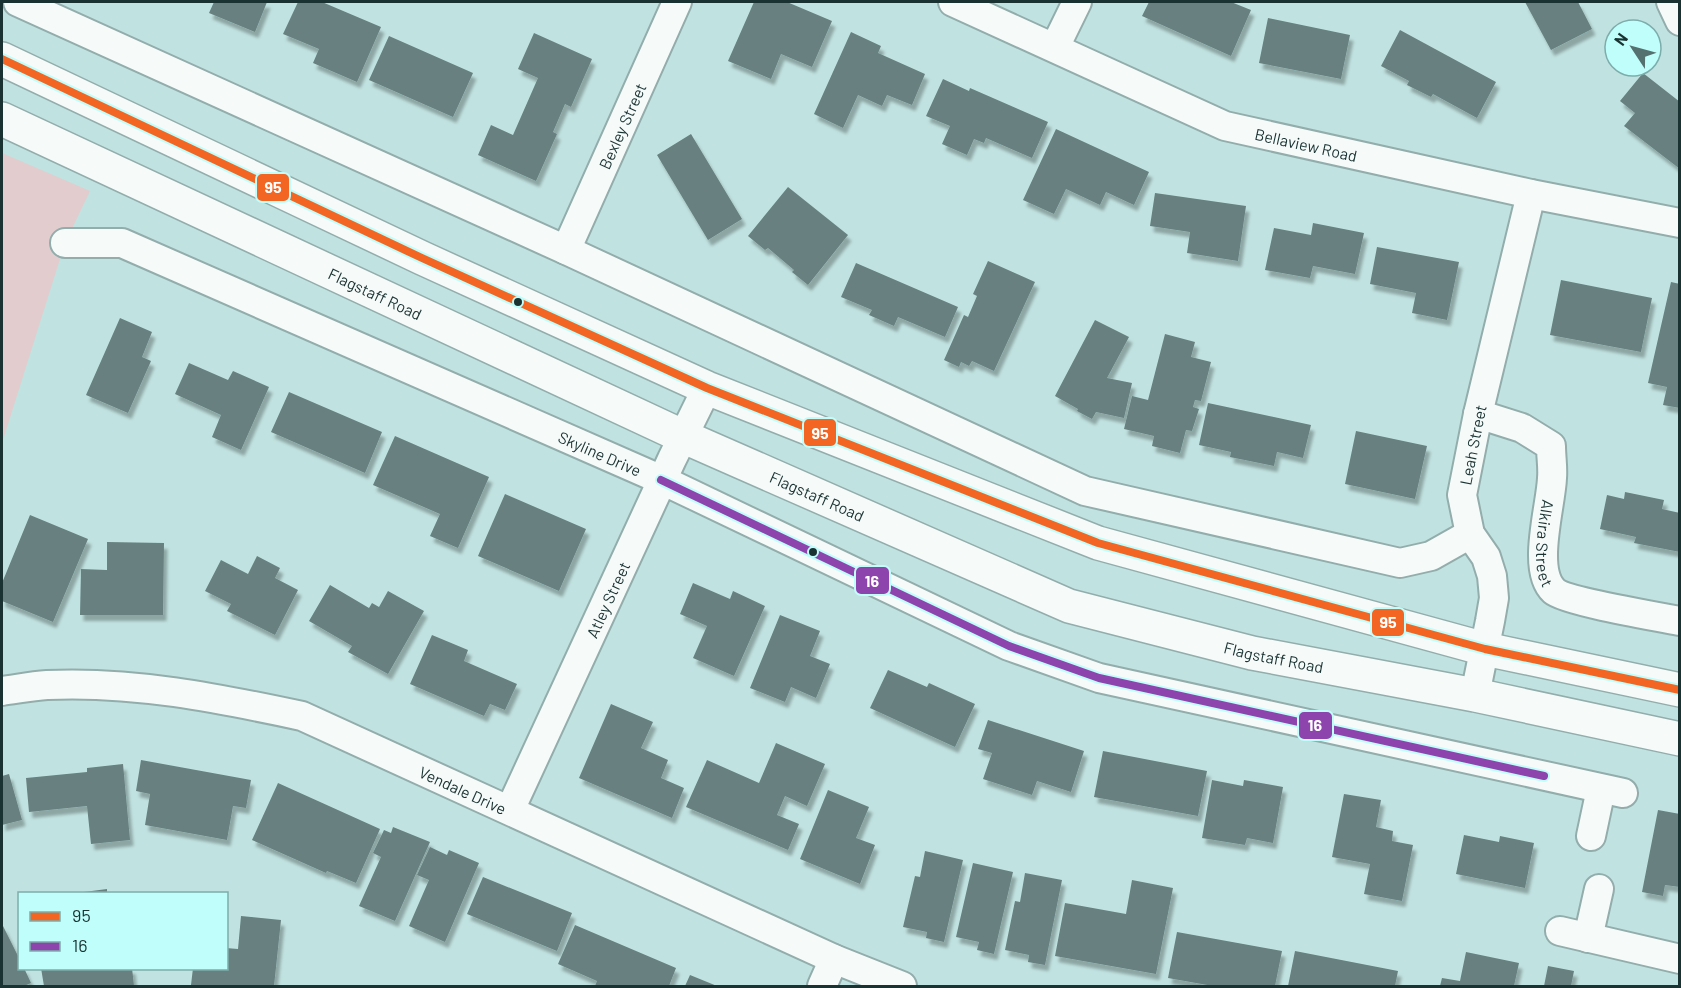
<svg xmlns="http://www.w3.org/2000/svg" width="1681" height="988" font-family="Barlow,sans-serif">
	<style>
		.green { fill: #e2ccce }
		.building { fill: #678080; filter: url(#shadow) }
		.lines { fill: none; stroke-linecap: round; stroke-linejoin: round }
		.street-casing { stroke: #92adac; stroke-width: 32 }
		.secondary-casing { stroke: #92adac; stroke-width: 36 }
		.street { stroke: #f6fbfa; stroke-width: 28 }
		.secondary { stroke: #f6fbfa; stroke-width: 33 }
		.bus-1-casing { stroke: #bffefb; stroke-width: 12 }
		.bus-2-casing { stroke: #bffefb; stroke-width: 12 }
		.bus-1 { stroke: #f26522; stroke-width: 8 }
		.bus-2 { stroke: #8e44ad; stroke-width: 8 }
		.bus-dot { fill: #1a3332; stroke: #bffefb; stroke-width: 2 }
		.labels { text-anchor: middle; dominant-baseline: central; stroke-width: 6; stroke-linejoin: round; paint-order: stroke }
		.street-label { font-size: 16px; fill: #1a3332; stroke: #bffefb }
		.line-badge { stroke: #bffefb; stroke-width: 2 }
		.badge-label { font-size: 16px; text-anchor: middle; font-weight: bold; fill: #fff }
	</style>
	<defs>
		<filter id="shadow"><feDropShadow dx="3.5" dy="6" stdDeviation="1.5" flood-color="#0004"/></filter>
	</defs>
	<rect width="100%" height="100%" fill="#c0e2e0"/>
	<path class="green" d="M2,153L90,191L65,243L2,443Z"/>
	<path class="building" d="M214,2H267L255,32L209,13Z
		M298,2H322L381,27L357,82L313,63L319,49L283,34Z
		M754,2H787L832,21L812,67L781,54L771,79L728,61Z
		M1149,2H1231L1251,10L1231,56L1142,16Z
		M1525,2H1578L1592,29L1551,50Z
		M1268,18L1350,35L1341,79L1259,63Z
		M1400,30L1496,82L1477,118L1433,94L1431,97L1407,85L1409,81L1381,66Z
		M851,32L881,46L878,53L925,74L912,105L887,95L882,106L858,95L843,128L814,114Z
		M534,33L592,59L571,107L565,104L553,132L557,134L536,181L478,155L491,125L513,135L538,78L518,69Z
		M389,36L473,73L453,117L369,80Z
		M1643,73L1680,102V169L1624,126L1635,113L1620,101Z
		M943,79L969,91L970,88L1048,122L1032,158L986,138L984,143L974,139L967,155L942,144L950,126L926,116Z
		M1056,129L1149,172L1134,205L1106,192L1100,205L1066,189L1054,214L1023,200Z
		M691,134L742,219L708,240L657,155Z
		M788,187L848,235L808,285L792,272L794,270L768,248L765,250L748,236Z
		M1155,193L1246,206L1238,261L1187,253L1190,232L1150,226Z
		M1313,223L1364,233L1355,274L1313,266L1310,278L1265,270L1274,228L1311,235Z
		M1377,247L1459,262L1447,320L1412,313L1416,293L1370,284Z
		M988,261L1035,282L994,371L972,361L969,366L961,362L959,367L944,360L964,315L968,317L977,296L973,294Z
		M856,263L958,307L945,337L898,317L894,326L869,315L872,310L841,297Z
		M1561,280L1652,298L1641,352L1550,335Z
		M1671,282L1680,284V408L1663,405L1667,387L1648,383Z
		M120,318L152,332L142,357L151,361L128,413L86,395Z
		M1095,320L1129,337L1107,378L1132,383L1124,418L1096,412L1092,419L1077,411L1078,409L1055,396Z
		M1165,334L1195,342L1191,357L1211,362L1201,401L1195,400L1193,407L1199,409L1192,431L1186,430L1180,453L1152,446L1154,436L1124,429L1132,396L1148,400Z
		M189,363L228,380L233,371L269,387L241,450L212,437L221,415L175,394Z
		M289,392L382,432L365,473L271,432Z
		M1208,403L1311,425L1303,458L1277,452L1274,466L1230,457L1231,452L1199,445Z
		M1356,431L1427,446L1415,499L1345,484Z
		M395,436L489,477L458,548L430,536L440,514L373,485Z
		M1625,492L1664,500L1662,509L1680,513V552L1634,543L1636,537L1600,529L1607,495L1624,499Z
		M505,494L586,529L559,591L478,556Z
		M30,515L88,539L53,622L2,601V583Z
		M107,542L164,543L163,615H80L81,569L107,570Z
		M257,556L280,568L275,578L298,590L275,635L227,611L231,604L205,591L221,560L248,574Z
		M693,583L730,599L733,591L765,606L734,676L693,658L707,626L680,614Z
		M330,585L369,608L372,603L379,607L388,591L424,611L388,674L348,652L352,646L309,621Z
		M780,615L820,631L810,656L830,664L816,698L791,687L785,702L750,688Z
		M432,635L468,650L464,661L517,684L505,710L490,704L484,716L410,684Z
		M888,670L927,687L929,683L975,704L955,747L870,708Z
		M611,704L653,722L641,748L668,760L661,778L684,788L672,818L579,778Z
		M988,720L1084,751L1071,792L1037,781L1032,795L983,779L992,753L978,749Z
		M776,743L825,764L807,806L785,796L777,815L799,824L788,850L686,807L707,760L759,783Z
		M1103,751L1207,771L1198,816L1094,797Z
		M141,760L251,780L246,808L233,806L227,840L145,825L150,794L136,791Z
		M123,764L130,840L91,844L87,806L29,812L26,778L87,772V768Z
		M9,774L22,820L2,825V776Z
		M1212,780L1243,786L1244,780L1283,787L1273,843L1247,838L1245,845L1202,838Z
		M278,783L380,829L356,883L327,871L326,873L252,840Z
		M828,790L869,807L856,838L875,845L860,884L800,859Z
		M1344,794L1381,800L1376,827L1393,831L1392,841L1413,845L1402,901L1364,894L1370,864L1332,857Z
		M1658,810L1680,814V887L1665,885L1663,896L1642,892Z
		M393,827L430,842L395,921L359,906L381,857L373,853L384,830L391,833Z
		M1464,835L1499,842L1500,836L1534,843L1525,888L1456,874Z
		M430,847L447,855L449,850L479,863L445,942L409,926L429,880L417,875Z
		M925,851L963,860L944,942L926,938L927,932L903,927L915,876L920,877Z
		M973,863L1013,872L994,954L977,950L979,942L956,937Z
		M1025,873L1062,880L1045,965L1028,962L1029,955L1005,950L1015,901L1020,902Z
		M483,877L572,913L557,951L467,914Z
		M1132,880L1173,888L1156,974L1055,956L1065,903L1126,914Z
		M107,889V894H84V892Z
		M241,916L281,920L274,986L191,985L193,968H226V948L238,949Z
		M2,924L20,960V968H24L31,983L24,986H2Z
		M575,925L676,968L669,986H595L597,981L558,964Z
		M1177,932L1282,951L1275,986H1213L1168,978Z
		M1295,951L1398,971L1395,986H1288Z
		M1466,952L1519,963L1514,986H1440L1442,978L1460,981Z
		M1548,966L1574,971L1571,986H1544Z
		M41,968H132L134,986H44Z
		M690,975L717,986H685Z"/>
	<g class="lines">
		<g class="street-casing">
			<g id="street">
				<path d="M18,2L566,250L1085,491L1400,563L1431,556L1470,534"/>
				<path id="s1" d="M953,2L1225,126L1531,194L1680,223"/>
				<path d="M1671,2L1680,21"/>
				<path d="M1055,47L1077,2"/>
				<path id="s2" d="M65,243H122L662,480L1009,646L1099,678L1623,793"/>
				<path id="s3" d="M566,250L677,2"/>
				<path id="s4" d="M1478,414L1522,428L1551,446C1551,457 1553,468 1552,478C1551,506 1531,570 1554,591C1565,601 1659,617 1680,621"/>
				<path id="s5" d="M2,691C17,689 32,686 47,685C133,681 218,698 302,716L834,959L902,986"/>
				<path id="s6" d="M1475,695L1490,621L1494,598L1492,576L1486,557L1470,534L1462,495L1478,414L1531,194"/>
				<path id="s7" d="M510,810L672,459L707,388"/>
				<path d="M1591,836L1601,789"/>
				<path d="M1560,931L1680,959"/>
				<path d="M1588,938L1599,889"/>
				<path d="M822,986L834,959"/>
			</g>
		</g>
		<g class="secondary-casing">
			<g id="secondary">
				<path d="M2,59L422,258L707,388L1098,543L1485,649L1680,690"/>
				<path id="s8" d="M2,119L682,436L1069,606L1252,653L1475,695L1680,739"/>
			</g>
		</g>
		<use href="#street" class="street"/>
		<use href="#secondary" class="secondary"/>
		<g class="bus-1-casing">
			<path id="bus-1" d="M2,59L422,258L707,388L1098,543L1485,649L1680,690"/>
		</g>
		<g class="bus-2-casing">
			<path id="bus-2" d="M661,480L1009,646L1099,678L1544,776"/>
		</g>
		<use href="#bus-1" class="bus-1"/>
		<use href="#bus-2" class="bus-2"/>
	</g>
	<g class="bus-dot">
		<circle cx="518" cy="302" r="5"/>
		<circle cx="813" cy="552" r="5"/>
	</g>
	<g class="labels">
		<g class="street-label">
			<text stroke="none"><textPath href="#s3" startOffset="136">Bexley Street</textPath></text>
			<text stroke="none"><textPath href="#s1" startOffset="382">Bellaview Road</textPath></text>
			<text stroke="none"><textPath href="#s8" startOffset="412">Flagstaff Road</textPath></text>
			<text stroke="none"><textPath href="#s6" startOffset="260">Leah Street</textPath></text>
			<text stroke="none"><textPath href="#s2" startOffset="579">Skyline Drive</textPath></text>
			<text stroke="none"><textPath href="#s8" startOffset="898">Flagstaff Road</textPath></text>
			<text stroke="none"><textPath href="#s4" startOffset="178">Alkira Street</textPath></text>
			<text stroke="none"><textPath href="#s7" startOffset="232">Atley Street</textPath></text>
			<text stroke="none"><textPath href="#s8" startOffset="1384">Flagstaff Road</textPath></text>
			<text stroke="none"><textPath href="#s5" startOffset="480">Vendale Drive</textPath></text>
		</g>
	</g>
	<g class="line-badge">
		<rect x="256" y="173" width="34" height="29" rx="6" fill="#f26522"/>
		<rect x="803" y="418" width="34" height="29" rx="6" fill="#f26522"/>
		<rect x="855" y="566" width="35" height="29" rx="6" fill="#8e44ad"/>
		<rect x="1371" y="608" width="34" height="29" rx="6" fill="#f26522"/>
		<rect x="1298" y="711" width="35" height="29" rx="6" fill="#8e44ad"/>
	</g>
	<g class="badge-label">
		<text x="273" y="193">95</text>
		<text x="820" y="439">95</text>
		<text x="872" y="587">16</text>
		<text x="1388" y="628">95</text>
		<text x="1315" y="731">16</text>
	</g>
	<rect width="1681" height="988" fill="none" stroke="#1a3332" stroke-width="6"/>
	<rect x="18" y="892" width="210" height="78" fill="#bffefb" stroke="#7dadab" stroke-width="1.5"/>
	<rect x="30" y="912" width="30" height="9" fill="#f26522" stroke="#7dadab" stroke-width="1.5"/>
	<text x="72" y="922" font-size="18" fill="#1a3332">95</text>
	<rect x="30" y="942" width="30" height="9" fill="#8e44ad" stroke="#7dadab" stroke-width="1.5"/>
	<text x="72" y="952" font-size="18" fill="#1a3332">16</text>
	<g transform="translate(1633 48) rotate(306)"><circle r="28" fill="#bffefb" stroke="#7dadab" stroke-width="1.5"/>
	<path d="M0-4.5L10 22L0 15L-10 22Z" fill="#54706f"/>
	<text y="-9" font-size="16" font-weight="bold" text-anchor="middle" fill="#1a3332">N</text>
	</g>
</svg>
